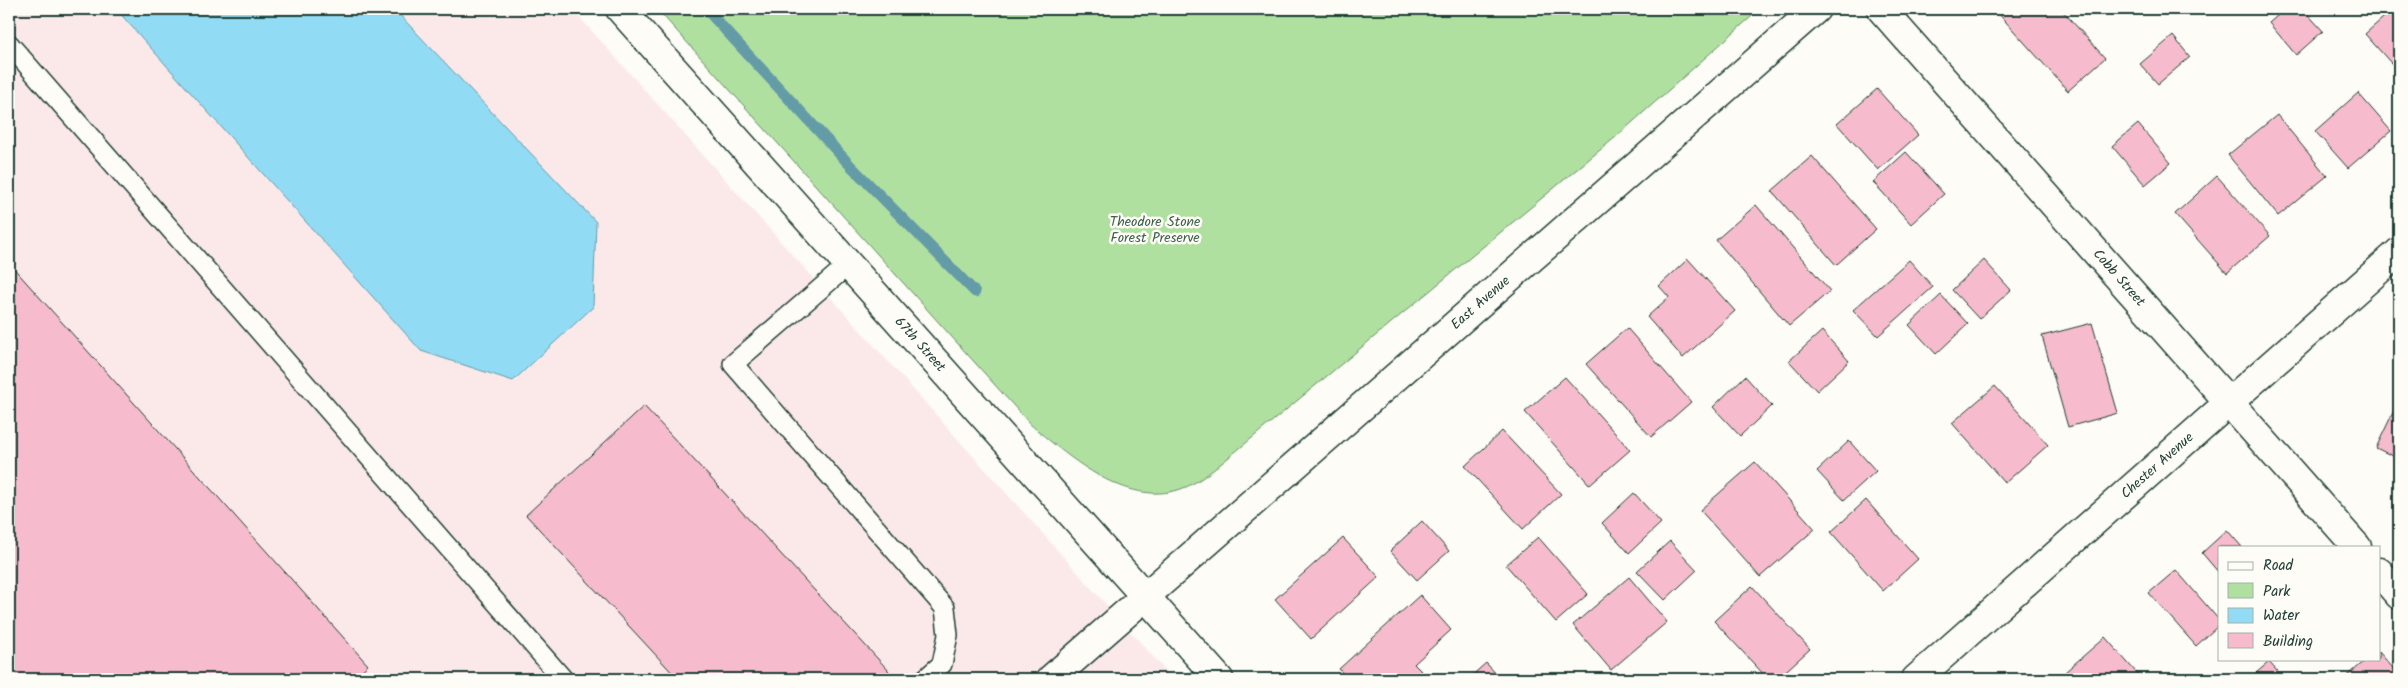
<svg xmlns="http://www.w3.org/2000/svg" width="2408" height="688" font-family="Kalam,sans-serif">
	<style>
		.built { fill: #fbe9ea }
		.green { fill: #b0e0a0; stroke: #688e6a }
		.water { fill: #92dbf4; stroke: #649ca7 }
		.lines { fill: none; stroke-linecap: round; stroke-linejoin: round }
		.stream { stroke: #649ca7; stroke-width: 11 }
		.building { fill: #f6bccd; stroke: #1f3d34 }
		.lane-casing { stroke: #1f3d34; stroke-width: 22 }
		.street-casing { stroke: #1f3d34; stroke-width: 31 }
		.secondary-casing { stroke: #1f3d34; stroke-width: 31 }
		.lane { stroke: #fdfcf7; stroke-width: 19 }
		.street { stroke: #fdfcf7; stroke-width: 28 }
		.secondary { stroke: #fdfcf7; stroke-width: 28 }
		.labels { text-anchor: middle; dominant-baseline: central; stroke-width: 5; stroke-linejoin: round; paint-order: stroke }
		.park-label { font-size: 14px; fill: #3c5e4a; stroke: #fdfcf7 }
		.street-label { font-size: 14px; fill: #1f3d34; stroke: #fdfcf7 }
	</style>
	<rect width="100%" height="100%" fill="#fdfcf7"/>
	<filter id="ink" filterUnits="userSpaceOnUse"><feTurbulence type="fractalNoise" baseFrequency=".02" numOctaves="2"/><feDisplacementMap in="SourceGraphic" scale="10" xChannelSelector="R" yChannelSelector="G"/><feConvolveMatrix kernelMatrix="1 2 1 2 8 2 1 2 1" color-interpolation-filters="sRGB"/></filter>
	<g filter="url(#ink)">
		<path class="built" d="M9,9H572L1173,679H9Z"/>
		<path class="green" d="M657,9H1760L1617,136L1217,467C1204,477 1191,487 1174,491C1122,504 1066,455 1030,424Z"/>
		<path class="water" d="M116,9H394L596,222L593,307L513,381L421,351Z"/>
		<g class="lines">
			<path class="stream" d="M706,9L848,163L975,292"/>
		</g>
		<path class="building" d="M1998,9H2061L2105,58L2068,91L1996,11Z
			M2285,9H2303L2323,31L2296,55L2269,23Z
			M2393,9H2399V72L2365,34Z
			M2173,36L2190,57L2158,84L2140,64Z
			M1877,89L1918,135L1878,170L1837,124Z
			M2358,93L2391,131L2348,168L2315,131Z
			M2277,115L2327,176L2278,216L2228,155Z
			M2138,124L2171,163L2145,185L2112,146Z
			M1906,152L1944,194L1911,224L1873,182Z
			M1812,156L1876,229L1836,265L1772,191Z
			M2217,176L2270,236L2227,273L2175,214Z
			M1756,205L1830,291L1789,326L1716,240Z
			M1688,259L1735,311L1683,358L1647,317L1669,297L1659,286Z
			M1909,260L1933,287L1878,336L1853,310Z
			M1984,260L2011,290L1979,319L1952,290Z
			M9,263L368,665L352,679H9Z
			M1941,295L1968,324L1936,354L1909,325Z
			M2092,323L2118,413L2068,427L2042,336Z
			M1627,328L1691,402L1651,437L1586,364Z
			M1822,331L1849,361L1817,391L1789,361Z
			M1745,376L1772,406L1740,436L1713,407Z
			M1565,377L1630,450L1590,485L1525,412Z
			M1995,386L2048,445L2005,483L1952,423Z
			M2399,400V459L2376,448Z
			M644,406L889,671L880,679H678L526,515Z
			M1502,431L1561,494L1523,529L1465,466Z
			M1849,441L1876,471L1844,500L1817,471Z
			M1755,462L1815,529L1760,577L1700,510Z
			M1634,493L1661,523L1629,553L1602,523Z
			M1866,500L1918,559L1883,591L1831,532Z
			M1422,521L1449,551L1417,580L1390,551Z
			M2227,530L2242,547H2219V573L2202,553Z
			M1538,537L1588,594L1556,622L1506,565Z
			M1343,538L1379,577L1311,639L1275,599Z
			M1670,541L1697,570L1665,600L1637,571Z
			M2176,570L2219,620V625L2196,646L2149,593Z
			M1629,577L1667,622L1611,670L1573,625Z
			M1752,586L1810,649L1777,679H1768L1714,621Z
			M1420,595L1451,630L1414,664L1421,671L1411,679H1348L1339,669Z
			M2105,637L2142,679H2072L2065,672Z
			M2379,652L2399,675L2396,679H2344L2367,659H2379Z
			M2269,662L2284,679H2249Z
			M1486,663L1501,679H1468Z"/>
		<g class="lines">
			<g class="lane-casing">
				<path id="lane" d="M9,44L563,679
					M849,264L733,364L945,608L948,635L942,664L925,679"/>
			</g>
			<g class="street-casing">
				<g id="street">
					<path id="s1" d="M620,9L1219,679"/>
					<path id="s2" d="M1881,9L2357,547"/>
					<path d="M2379,572L2399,595"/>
					<path id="s3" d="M1916,679L2399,252"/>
				</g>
			</g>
			<g class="secondary-casing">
				<g id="secondary">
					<path id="s4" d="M1051,679L1816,9"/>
				</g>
			</g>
			<use href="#lane" class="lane"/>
			<use href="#street" class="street"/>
			<use href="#secondary" class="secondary"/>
		</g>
	</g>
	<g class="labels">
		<g class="park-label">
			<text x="1155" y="222">Theodore Stone<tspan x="1155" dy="16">Forest Preserve</tspan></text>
		</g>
		<g class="street-label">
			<text stroke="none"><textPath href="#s2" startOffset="359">Cobb Street</textPath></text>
			<text stroke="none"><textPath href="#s4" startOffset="571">East Avenue</textPath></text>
			<text stroke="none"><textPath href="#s1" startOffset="450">67th Street</textPath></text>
			<text stroke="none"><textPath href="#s3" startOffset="322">Chester Avenue</textPath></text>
		</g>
	</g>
	<rect width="2408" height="688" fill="none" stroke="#fdfcf7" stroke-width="30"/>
	<rect x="15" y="15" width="2378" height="658" fill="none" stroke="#1f3d34" stroke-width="2" filter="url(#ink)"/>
	<rect x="2218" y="546" width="162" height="115" fill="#fdfcf7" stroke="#a4b0a9"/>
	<rect x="2228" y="562" width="25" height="8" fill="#fdfcf7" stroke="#a4b0a9"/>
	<text x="2263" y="570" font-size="15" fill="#1f3d34">Road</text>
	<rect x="2228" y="583" width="25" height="15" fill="#b0e0a0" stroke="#a4b0a9"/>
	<text x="2263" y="596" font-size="15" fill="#1f3d34">Park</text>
	<rect x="2228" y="608" width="25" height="15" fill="#92dbf4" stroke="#a4b0a9"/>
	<text x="2263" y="620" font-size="15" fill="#1f3d34">Water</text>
	<rect x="2228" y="633" width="25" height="15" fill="#f6bccd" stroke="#a4b0a9"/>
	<text x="2263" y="646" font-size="15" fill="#1f3d34">Building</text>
</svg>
